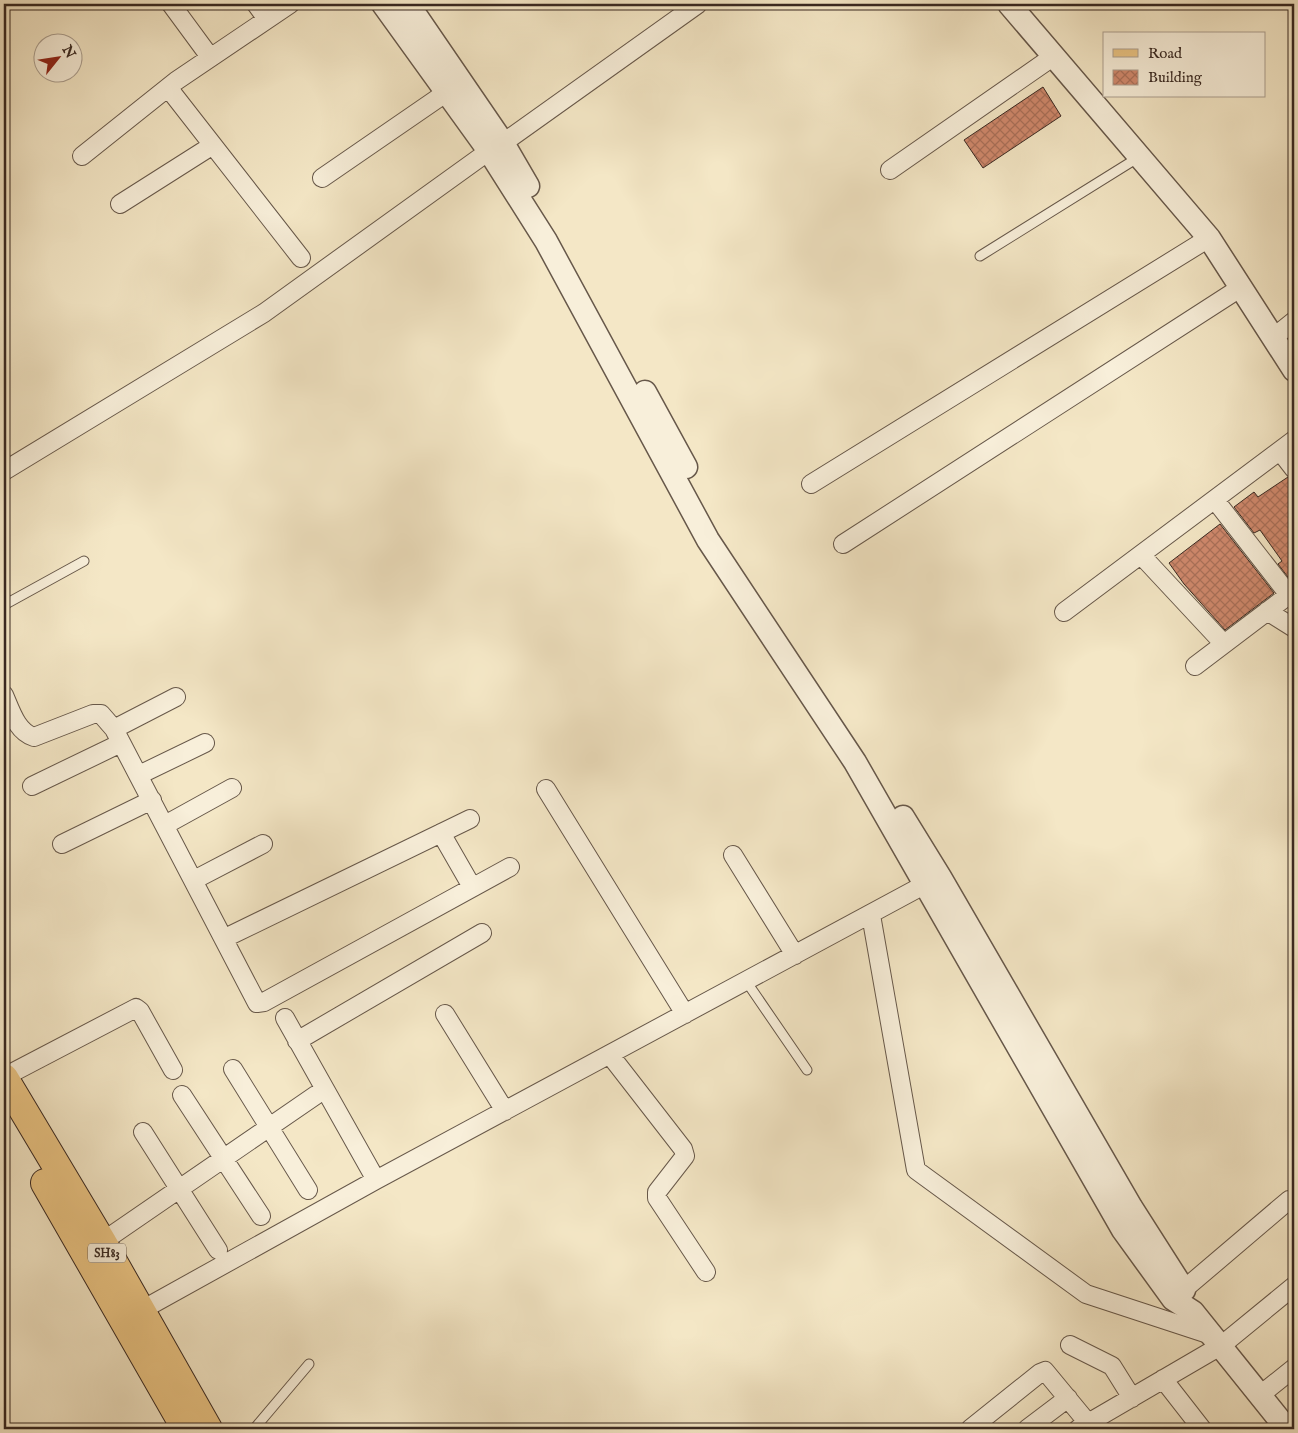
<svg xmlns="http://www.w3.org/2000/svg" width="1298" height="1433" font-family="'IM FELL English',serif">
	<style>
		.building { fill: url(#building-cross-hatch); stroke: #382821 }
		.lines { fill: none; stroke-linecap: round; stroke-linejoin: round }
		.service-casing { stroke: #67584a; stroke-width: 11 }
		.minor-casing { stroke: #67584a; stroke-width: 20 }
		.tertiary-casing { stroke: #67584a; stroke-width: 25 }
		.primary-casing { stroke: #382821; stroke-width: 30 }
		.service { stroke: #f8efda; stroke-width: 9 }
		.minor { stroke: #f8efda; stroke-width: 18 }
		.tertiary { stroke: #f8efda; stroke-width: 22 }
		.primary { stroke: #eac483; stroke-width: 28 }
		.labels { text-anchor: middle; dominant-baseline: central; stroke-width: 4; stroke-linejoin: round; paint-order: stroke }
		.shield { fill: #f8efda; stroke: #726458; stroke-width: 1 }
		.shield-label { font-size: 12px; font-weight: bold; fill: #382821 }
	</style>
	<defs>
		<pattern id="building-cross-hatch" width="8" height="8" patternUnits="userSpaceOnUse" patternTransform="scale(1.25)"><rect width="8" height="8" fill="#d0896d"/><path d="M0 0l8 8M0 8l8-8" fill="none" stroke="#aa7059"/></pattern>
	</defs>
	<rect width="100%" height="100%" fill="#f4e7c6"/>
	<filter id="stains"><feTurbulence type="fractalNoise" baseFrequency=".004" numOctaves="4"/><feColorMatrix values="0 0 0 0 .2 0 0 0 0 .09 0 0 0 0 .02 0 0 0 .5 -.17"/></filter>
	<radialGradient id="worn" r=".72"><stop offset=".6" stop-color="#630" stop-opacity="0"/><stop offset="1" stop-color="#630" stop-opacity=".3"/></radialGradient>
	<path class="building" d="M1043,87L1061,116L983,168L964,140Z
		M1288,477L1294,479V581H1291L1278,564L1282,561L1260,530L1254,533L1234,507L1254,492L1258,497Z
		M1220,524L1274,593L1225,630L1184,584L1169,563Z"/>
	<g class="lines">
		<g class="service-casing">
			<path id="service" d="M980,256L1139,157
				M4,605L84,561
				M746,981L807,1070
				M254,1429L309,1364"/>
		</g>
		<g class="minor-casing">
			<path id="minor" d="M171,4L210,57
				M256,4L267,19
				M170,86L173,94L301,258
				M503,143L698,4
				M82,156L176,81L290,4
				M890,170L1054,56
				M322,178L447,92
				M120,204L213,145
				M1273,338L1294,321
				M1280,451L1294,469
				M4,471L264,313L489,151
				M811,484L1209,238
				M1215,500L1289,595
				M843,544L1240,288
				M1141,555L1224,644
				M1267,611L1294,628
				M1064,612L1294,440
				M1195,666L1294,591
				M4,695C11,711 17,732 34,737L93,714H101L114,729L257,1003L264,1002L510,867
				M114,729L176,697
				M139,775L205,743
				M32,786L121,743
				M546,789L685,1014
				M165,825L232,788
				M441,833L472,887
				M62,844L152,800
				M733,855L795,955
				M194,880L263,844
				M871,915L916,1170L1086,1294L1214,1336
				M225,938L470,819
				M445,1014L505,1111
				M285,1018L376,1180
				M297,1041L482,933
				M610,1055L683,1149L685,1156L657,1192V1198L706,1272
				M233,1069L308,1190
				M4,1077L136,1008L140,1011L173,1070
				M182,1095L261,1216
				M143,1132L218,1250
				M102,1242L316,1095
				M1175,1297L1289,1200
				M140,1311L376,1180L935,879
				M1070,1345L1112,1366L1132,1398
				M1163,1379L1202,1429
				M1259,1396L1294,1368
				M970,1429L1040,1373L1045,1371L1088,1423
				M1027,1429L1068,1398
				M1078,1429L1222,1345L1294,1286"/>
		</g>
		<g class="tertiary-casing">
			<path id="tertiary" d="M383,4L489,151L546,241L708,540L855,762L1123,1230L1173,1299L1193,1312L1287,1429
				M408,4L503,143L528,186
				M1009,4L1209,238L1294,370
				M645,392L686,467
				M903,817L940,877L1131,1207L1184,1290"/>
		</g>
		<g class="primary-casing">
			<path id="primary" d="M4,1078L102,1242L208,1429
				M45,1183L186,1429"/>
		</g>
		<use href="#service" class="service"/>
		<use href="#minor" class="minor"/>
		<use href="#tertiary" class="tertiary"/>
		<use href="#primary" class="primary"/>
	</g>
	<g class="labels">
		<rect class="shield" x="88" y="1243.5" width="38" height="19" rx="4"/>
		<g class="shield-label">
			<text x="107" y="1253">SH83</text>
		</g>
	</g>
	<rect width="1298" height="1433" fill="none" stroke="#f4e7c6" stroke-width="20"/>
	<rect x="5" y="5" width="1288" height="1423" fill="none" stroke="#382821" stroke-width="2.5"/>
	<rect x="10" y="10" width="1278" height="1413" fill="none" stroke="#382821"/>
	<rect x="1103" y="32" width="162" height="65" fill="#f8efda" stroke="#ab9f90"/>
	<rect x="1113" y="49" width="25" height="8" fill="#eac483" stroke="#ab9f90"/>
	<text x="1148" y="58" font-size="15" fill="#382821">Road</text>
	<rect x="1113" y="70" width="25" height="15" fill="url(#building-cross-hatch)" stroke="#ab9f90"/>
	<text x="1148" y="82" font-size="15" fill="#382821">Building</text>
	<g transform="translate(58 58) rotate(60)"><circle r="24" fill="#f8efda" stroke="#ab9f90"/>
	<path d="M0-4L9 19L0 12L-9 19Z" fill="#8f2418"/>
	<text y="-8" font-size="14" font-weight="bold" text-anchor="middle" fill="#382821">N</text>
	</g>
	<rect width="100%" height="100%" filter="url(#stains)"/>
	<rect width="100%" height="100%" fill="url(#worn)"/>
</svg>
